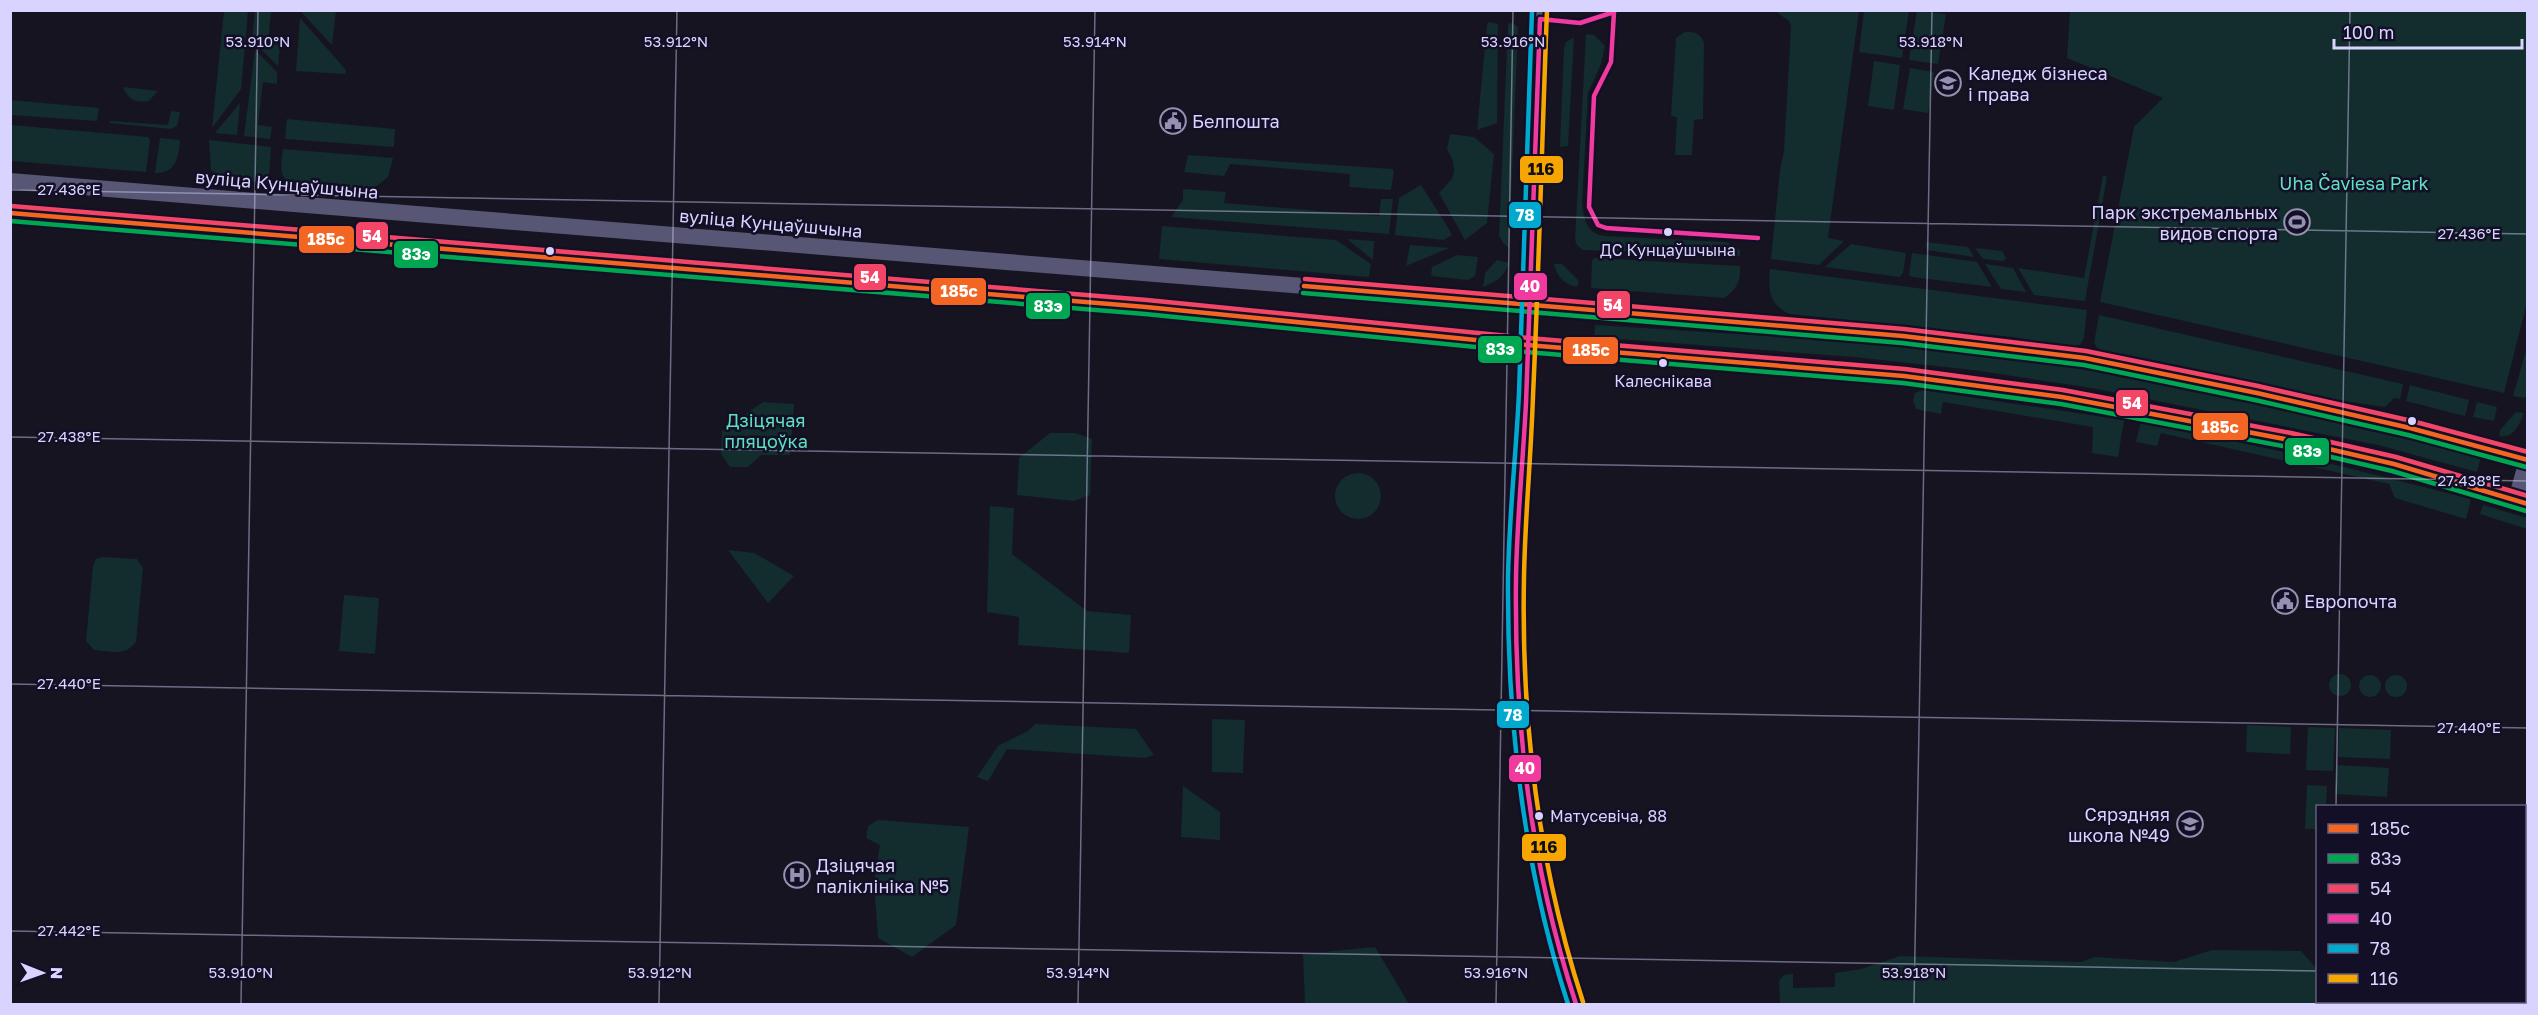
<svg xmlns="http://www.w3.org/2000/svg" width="2538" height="1015" font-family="'Golos Text',sans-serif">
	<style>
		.green { fill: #132c2d }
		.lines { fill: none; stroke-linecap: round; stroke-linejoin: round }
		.secondary { stroke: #575674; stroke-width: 16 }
		.bus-1-casing { stroke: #130f26; stroke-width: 9 }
		.bus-2-casing { stroke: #130f26; stroke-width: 9 }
		.bus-3-casing { stroke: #130f26; stroke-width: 9 }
		.bus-4-casing { stroke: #130f26; stroke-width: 9 }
		.bus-5-casing { stroke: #130f26; stroke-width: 9 }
		.bus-6-casing { stroke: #130f26; stroke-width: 9 }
		.bus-1 { stroke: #f26522; stroke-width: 4.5 }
		.bus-2 { stroke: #00a651; stroke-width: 4.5 }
		.bus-3 { stroke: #f34667; stroke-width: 4.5 }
		.bus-4 { stroke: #f13a9d; stroke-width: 4.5 }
		.bus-5 { stroke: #00a9ce; stroke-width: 4.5 }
		.bus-6 { stroke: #f7a600; stroke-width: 4.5 }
		.ticks { fill: none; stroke: #d9d4ff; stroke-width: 1.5; stroke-opacity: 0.45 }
		.bus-dot { fill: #d9d4ff; stroke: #130f26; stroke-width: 2 }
		.labels { text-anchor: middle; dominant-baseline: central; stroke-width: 5; stroke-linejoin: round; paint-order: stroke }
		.bus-label { font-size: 16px; fill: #d9d4ff; stroke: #130f26 }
		.poi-label { font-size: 18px; fill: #d9d4ff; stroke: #130f26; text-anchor: start }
		.park-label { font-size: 18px; fill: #5fe0c0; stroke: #130f26 }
		.street-label { font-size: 18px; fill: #d9d4ff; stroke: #130f26 }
		.ticks-label { font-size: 15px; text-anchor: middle; fill: #d9d4ff; stroke: #130f26; stroke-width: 5; stroke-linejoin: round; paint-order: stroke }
		.line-badge { stroke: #130f26; stroke-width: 2 }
		.badge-label { font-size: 16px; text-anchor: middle; font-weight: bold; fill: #fff }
		.pale-badge-label { font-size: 16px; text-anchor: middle; font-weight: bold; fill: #111 }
	</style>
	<rect width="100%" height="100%" fill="#161421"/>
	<path class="green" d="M224,11H248L241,89L212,128Z
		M255,11H271L268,44L280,45L278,66L252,40Z
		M304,11H336L332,45L302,13Z
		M1775,11H1859L1828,238L1844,241L1819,265L1771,259L1780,170L1784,151L1791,27L1789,21Z
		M1864,11H1909L1902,58L1859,52Z
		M1917,11L1946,14L1938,64L1909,60Z
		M2070,11H2527L2528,299L2504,393L2100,302L2134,127L2163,98L2067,58Z
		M300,18L346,70L345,74L296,71Z
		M1489,22L1498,24L1497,123L1477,130L1487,25Z
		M1512,23L1518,27L1509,248L1503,243L1499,236L1508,24Z
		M1685,32C1694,31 1701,34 1704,43L1703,119L1694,120L1692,155H1675L1677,117L1671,116L1676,38Z
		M1586,34L1594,35L1605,46L1601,64L1588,93L1582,204C1584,220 1587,234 1605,236L1726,242L1740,250V256L1583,250L1577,245L1575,240Z
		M1574,37L1568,146L1560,147L1564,48L1566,42Z
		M255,50L277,72V84L263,82L258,125L272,127L270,139L244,136Z
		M1874,61L1900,65L1894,110L1868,106Z
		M1910,68L1934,72L1928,113L1903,109Z
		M123,87L158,91L149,101C136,103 128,100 123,87Z
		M10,100L99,108L97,121L11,115Z
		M240,103L237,135L215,133Z
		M171,111L180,112L177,126L171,129L110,123V121L168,125Z
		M287,119L395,129L394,147L285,139Z
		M11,125L148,137L150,140L146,172L11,161Z
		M1450,134L1474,137L1494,154L1487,223L1465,240L1439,193L1452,179L1454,171L1453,161L1447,149Z
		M160,138L180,140C179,156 176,174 155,173Z
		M209,140L271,147L269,177L274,183L220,179L211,170Z
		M283,149L393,158L388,177L369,192L291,185C278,174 281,165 283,149Z
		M1188,155L1392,169L1394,171L1391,190L1349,187L1350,174L1230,164L1224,176L1184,172Z
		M2103,175L2107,177L2085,301L2034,295L2018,268L2084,278Z
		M1421,185L1449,229L1452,235L1444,240L1395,235L1399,198Z
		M1183,189L1226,192L1224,203L1379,216L1381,199H1393L1389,234L1171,217L1183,200Z
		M1162,226L1336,240L1371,264L1369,277L1159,259Z
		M1347,239L1374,241L1373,260Z
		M1925,242L1968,247L1974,257L1927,250Z
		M1851,244L1906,253L1903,273L1900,277L1825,267Z
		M1410,245L1449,248L1406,266Z
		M1975,248L2002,251L2006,258L2003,261L1983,259Z
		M1912,253L1977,262L1992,287L1912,277L1909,275Z
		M1457,255L1478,257L1475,276L1468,280L1431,276L1432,267Z
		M1594,258L1740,266C1741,281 1737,289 1724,298L1591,288L1592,261Z
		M1497,260L1509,263C1504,277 1496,282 1483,287L1485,273Z
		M1554,264H1562L1579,281L1577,287C1564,284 1557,277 1554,264Z
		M1985,264L2013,268L2026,292L2001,289Z
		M1770,269L2087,310L2084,337L2080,345L2069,347L2013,337L1790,314C1769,305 1768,290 1770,269Z
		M2099,315L2403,384L2400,399L2394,398L2385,407L2329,399L2100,352L2094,343Z
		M1595,325L1753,335L1887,341L2069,365L2274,405L2481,456L2477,472L2378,445L2092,388L1973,370L1854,357L1594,337Z
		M2526,351L2528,352V395L2524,398L2513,396Z
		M2410,385L2469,400L2465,416L2406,401Z
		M1922,390L2124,420L2118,457L2092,453L2093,427L1943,402L1941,414L1916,409L1913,400L1915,393Z
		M763,402L794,404L790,455H761L748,467H730L721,454L722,431Z
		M2477,402L2497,407L2494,421L2473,417Z
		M2516,412L2524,413C2519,425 2514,439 2499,436L2500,430Z
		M2141,421L2288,453L2471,499L2466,519L2395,498L2389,484L2161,433L2157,446L2136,442Z
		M1050,433H1075L1092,439L1090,495L1074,501L1017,495L1019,458Z
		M1335 496a23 23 0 1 1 46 0a23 23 0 1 1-46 0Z
		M2483,505L2527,518V529L2480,514Z
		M990,506L1014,508L1012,554L1087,611L1131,615L1129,653L1018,645L1019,617L987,612Z
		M728,550L754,553L794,576L768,603Z
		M102,557L137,559L143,568L136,642C125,657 110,651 94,650L86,641L93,566L96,559Z
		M344,595L379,598L375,654L339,651Z
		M2329 685a11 11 0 1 1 22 0a11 11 0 1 1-22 0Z
		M2359 686a11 11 0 1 1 22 0a11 11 0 1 1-22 0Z
		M2385 686a11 11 0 1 1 22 0a11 11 0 1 1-22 0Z
		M1212,719L1245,720L1243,773L1212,772Z
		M1035,724L1136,729L1154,755L1145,758L1007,749L988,781L977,777L998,746L1028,731Z
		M2247,725L2291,727L2290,754L2246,752Z
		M2308,727L2335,728L2333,771L2306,770Z
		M2339,728L2391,730L2390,759L2338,757Z
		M2337,765L2389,768L2387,797L2335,794Z
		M2307,785L2327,786L2326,806H2318L2317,829H2305Z
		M1183,786L1220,812V840L1181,837Z
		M878,820L969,827L956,925L912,957L878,938L874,882L880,845L866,838L868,826Z
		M1375,947L1409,1004H1305L1303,954Z
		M2212,950L2301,951L2317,969L2318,1002H2349L2352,1004H1780L1779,981L1784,975L1793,974V988L1835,987V973L1861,969L1900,956L2081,962L2095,957L2174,962Z"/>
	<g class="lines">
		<path class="secondary" d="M1540,10C1534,138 1531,265 1526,393C1524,455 1517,516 1516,578C1514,721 1527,869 1576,1004
			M10,181L1475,300L1903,336L2001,347L2085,358L2257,393L2410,428L2528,460
			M10,213L1146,307L1527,345L1904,376L2062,397L2290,440L2394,464L2528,504
			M2516,500L2528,457"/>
		<g class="bus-1-casing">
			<path id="bus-1" d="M10,213L1146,307L1527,345L1904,376L2062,397L2290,440L2394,464L2528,504
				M1304,286L1903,336L2085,358L2257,393L2410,428L2528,460"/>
		</g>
		<g class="bus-2-casing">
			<path id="bus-2" d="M10,221L1145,314L1526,352L1903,383L2061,404L2288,447L2392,471L2526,511
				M1303,293L1902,343L2084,365L2255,400L2408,435L2526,467"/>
		</g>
		<g class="bus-3-casing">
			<path id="bus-3" d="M11,206L1147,300L1528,338L1905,369L2063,390L2291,433L2396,457L2528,496
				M1305,279L1904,329L2086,351L2258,386L2412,421L2528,452"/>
		</g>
		<g class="bus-4-casing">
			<path id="bus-4" d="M1576,1004C1530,864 1514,724 1516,577C1517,519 1523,461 1526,403C1531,275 1535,147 1540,19L1580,23L1614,12L1611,62L1594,96L1589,207L1598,225L1606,228L1758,238"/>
		</g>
		<g class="bus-5-casing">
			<path id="bus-5" d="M1532,10C1527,138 1524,265 1519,393C1516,455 1509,516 1508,578C1507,724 1523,866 1568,1004"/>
		</g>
		<g class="bus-6-casing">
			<path id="bus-6" d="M1547,10C1542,139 1539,268 1533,396C1531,457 1525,517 1524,577C1521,722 1538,864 1583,1002"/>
		</g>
		<use href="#bus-1" class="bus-1"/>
		<use href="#bus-2" class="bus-2"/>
		<use href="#bus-3" class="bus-3"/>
		<use href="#bus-4" class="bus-4"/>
		<use href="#bus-5" class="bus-5"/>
		<use href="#bus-6" class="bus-6"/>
	</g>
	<path class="ticks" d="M10,190L2528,234M10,437L2528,481M10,684L2528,728M2336,806L2350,10M10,931L2318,971M2524,975H2528M241,1004L258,10M659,1004L677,10M1078,1004L1095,10M1496,1004L1513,10M1914,1004L1932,10M2332,1004V1002"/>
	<defs>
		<g id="university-ring" transform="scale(1.35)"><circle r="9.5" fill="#130f26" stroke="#9591b1" stroke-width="1.5"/><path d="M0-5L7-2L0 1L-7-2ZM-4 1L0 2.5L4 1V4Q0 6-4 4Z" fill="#9591b1"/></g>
		<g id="civic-ring" transform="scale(1.35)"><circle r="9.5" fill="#130f26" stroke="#9591b1" stroke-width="1.5"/><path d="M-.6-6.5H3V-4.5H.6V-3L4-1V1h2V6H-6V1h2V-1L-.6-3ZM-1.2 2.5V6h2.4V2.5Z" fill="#9591b1"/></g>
		<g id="stadium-ring" transform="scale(1.35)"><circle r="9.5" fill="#130f26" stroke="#9591b1" stroke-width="1.5"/><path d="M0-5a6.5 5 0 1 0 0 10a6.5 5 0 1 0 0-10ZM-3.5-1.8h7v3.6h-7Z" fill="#9591b1"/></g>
		<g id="school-ring" transform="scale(1.35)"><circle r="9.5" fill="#130f26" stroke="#9591b1" stroke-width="1.5"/><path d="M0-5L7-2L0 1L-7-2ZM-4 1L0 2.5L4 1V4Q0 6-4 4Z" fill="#9591b1"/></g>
		<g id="hospital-ring" transform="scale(1.35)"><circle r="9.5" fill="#130f26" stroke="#9591b1" stroke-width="1.5"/><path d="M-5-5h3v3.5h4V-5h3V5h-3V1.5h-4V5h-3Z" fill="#9591b1"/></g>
	</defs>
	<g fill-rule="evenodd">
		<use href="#university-ring" x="1948" y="83"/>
		<use href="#civic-ring" x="1173" y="121"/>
		<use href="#stadium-ring" x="2297" y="222"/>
		<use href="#civic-ring" x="2285" y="601"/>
		<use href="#school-ring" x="2190" y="824"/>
		<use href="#hospital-ring" x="797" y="875"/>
	</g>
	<g class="bus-dot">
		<circle cx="1668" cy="232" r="5"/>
		<circle cx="550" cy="251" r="5"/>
		<circle cx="1663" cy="363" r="5"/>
		<circle cx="2412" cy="421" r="5"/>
		<circle cx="1539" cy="816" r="5"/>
	</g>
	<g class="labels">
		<g class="bus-label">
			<text x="1668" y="250">ДС Кунцаўшчына</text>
			<text x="1663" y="381">Калеснікава</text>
			<text x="1550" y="816" text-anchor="start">Матусевіча, 88</text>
		</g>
		<g class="poi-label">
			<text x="1968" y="73">Каледж бізнеса<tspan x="1968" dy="21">і права</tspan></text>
			<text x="1192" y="121">Белпошта</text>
			<text x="2278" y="212" text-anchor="end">Парк экстремальных<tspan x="2278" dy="21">видов спорта</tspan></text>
			<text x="2304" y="601">Европочта</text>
			<text x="2170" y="814" text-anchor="end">Сярэдняя<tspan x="2170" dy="21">школа №49</tspan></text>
			<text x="816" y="865">Дзіцячая<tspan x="816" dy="21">паліклініка №5</tspan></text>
		</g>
		<g class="park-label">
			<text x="2354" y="183">Uha Čaviesa Park</text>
			<text x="766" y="420">Дзіцячая<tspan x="766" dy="21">пляцоўка</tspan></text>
		</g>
		<g class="street-label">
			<text transform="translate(287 184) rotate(5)">вуліца Кунцаўшчына</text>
			<text transform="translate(771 223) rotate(5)">вуліца Кунцаўшчына</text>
		</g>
	</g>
	<g class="ticks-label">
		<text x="258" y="47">53.910°N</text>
		<text x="676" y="47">53.912°N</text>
		<text x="1095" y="47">53.914°N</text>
		<text x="1513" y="47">53.916°N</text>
		<text x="1931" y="47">53.918°N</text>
		<text x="69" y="195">27.436°E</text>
		<text x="2469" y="239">27.436°E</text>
		<text x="69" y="442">27.438°E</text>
		<text x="2469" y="486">27.438°E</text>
		<text x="69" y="689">27.440°E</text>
		<text x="2469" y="733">27.440°E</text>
		<text x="69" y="936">27.442°E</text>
		<text x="241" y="978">53.910°N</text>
		<text x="660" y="978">53.912°N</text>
		<text x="1078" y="978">53.914°N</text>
		<text x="1496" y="978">53.916°N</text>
		<text x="1914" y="978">53.918°N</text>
	</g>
	<g class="line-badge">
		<rect x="1519" y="155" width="45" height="29" rx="6" fill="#f7a600"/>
		<rect x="1508" y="201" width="34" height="28" rx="6" fill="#00a9ce"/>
		<rect x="355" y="221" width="34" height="29" rx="6" fill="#f34667"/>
		<rect x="298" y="225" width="57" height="29" rx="6" fill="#f26522"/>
		<rect x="393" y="240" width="46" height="29" rx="6" fill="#00a651"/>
		<rect x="853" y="263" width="34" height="28" rx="6" fill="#f34667"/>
		<rect x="1513" y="272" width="35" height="29" rx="6" fill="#f13a9d"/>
		<rect x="930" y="277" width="57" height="29" rx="6" fill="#f26522"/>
		<rect x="1596" y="290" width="35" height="29" rx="6" fill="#f34667"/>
		<rect x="1025" y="292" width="46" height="28" rx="6" fill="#00a651"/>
		<rect x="1477" y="335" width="46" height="29" rx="6" fill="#00a651"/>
		<rect x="1562" y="336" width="57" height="29" rx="6" fill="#f26522"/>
		<rect x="2115" y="389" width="34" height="28" rx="6" fill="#f34667"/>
		<rect x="2192" y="412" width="57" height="29" rx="6" fill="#f26522"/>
		<rect x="2284" y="437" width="46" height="29" rx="6" fill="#00a651"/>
		<rect x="1496" y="700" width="34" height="29" rx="6" fill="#00a9ce"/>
		<rect x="1508" y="754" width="34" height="29" rx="6" fill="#f13a9d"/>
		<rect x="1521" y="833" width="46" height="29" rx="6" fill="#f7a600"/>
	</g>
	<g class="badge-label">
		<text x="1525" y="221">78</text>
		<text x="372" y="242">54</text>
		<text x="326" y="245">185с</text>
		<text x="416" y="260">83э</text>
		<text x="870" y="283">54</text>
		<text x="1530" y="292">40</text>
		<text x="959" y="297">185с</text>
		<text x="1613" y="311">54</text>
		<text x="1048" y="312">83э</text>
		<text x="1500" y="355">83э</text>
		<text x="1591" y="356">185с</text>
		<text x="2132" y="409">54</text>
		<text x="2220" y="433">185с</text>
		<text x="2307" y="457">83э</text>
		<text x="1513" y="721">78</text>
		<text x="1525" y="774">40</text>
	</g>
	<g class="pale-badge-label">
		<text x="1541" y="175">116</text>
		<text x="1544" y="853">116</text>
	</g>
	<rect width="2538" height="1015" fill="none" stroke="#d9d4ff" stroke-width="24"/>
	<rect x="2316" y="805" width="210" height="198" fill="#130f26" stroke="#625e7d" stroke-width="1.5"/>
	<rect x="2328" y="824" width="30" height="9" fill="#f26522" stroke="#625e7d" stroke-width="1.5"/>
	<text x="2370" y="835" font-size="18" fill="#d9d4ff">185с</text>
	<rect x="2328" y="854" width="30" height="9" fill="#00a651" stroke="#625e7d" stroke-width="1.5"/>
	<text x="2370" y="865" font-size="18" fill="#d9d4ff">83э</text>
	<rect x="2328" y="884" width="30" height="9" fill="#f34667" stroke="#625e7d" stroke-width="1.5"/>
	<text x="2370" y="895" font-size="18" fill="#d9d4ff">54</text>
	<rect x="2328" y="914" width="30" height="9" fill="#f13a9d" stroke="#625e7d" stroke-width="1.5"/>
	<text x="2370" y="925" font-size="18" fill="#d9d4ff">40</text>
	<rect x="2328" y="944" width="30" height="9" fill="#00a9ce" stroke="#625e7d" stroke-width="1.5"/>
	<text x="2370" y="955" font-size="18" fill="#d9d4ff">78</text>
	<rect x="2328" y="974" width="30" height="9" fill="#f7a600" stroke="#625e7d" stroke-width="1.5"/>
	<text x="2370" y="985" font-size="18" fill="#d9d4ff">116</text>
	<g transform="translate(42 973) rotate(91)" stroke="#130f26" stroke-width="4.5" paint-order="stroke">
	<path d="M0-4.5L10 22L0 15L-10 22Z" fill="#d9d4ff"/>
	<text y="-9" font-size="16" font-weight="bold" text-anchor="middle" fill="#d9d4ff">N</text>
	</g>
	<path d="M2334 39v9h188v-9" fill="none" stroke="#d9d4ff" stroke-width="3"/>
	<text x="2343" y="39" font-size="18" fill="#d9d4ff" stroke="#130f26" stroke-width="4.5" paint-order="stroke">100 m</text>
</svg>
